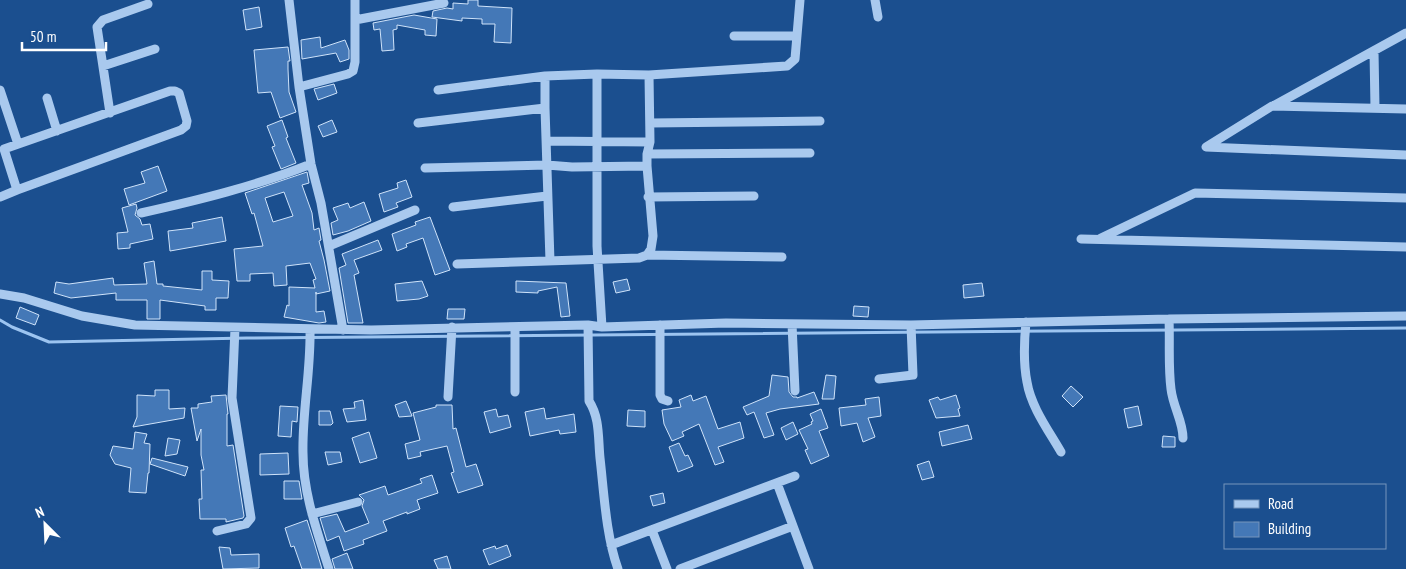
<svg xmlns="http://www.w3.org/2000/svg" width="1406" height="569" font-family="'PT Sans Narrow',sans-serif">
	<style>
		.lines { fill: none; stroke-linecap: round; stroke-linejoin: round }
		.stream { stroke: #9cc4f0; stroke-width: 3 }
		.building { fill: #4478b7; stroke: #cfe3fa; fill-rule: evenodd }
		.minor { stroke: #a9c9ee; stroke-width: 9 }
	</style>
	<rect width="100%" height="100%" fill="#1b4f8f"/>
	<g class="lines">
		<path class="stream" d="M0,320L12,327L49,342L247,338L1406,328"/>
	</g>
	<path class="building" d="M468,0H478V6L512,8L511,43L494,42L495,24H482V19L462,18V21L432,17L433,11L447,8L453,9V3L468,4Z
		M259,7L262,27L246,30L243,10Z
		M414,15L437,19L436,36L425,35V30L397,25V29L393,30L394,50L382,51L380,29L374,30L373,23Z
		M320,37L321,48L345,40L349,50V59L340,62L336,53L302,59L301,40Z
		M288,47L290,61H288V69L289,92L296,112L280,118L271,92L258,93L254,50Z
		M334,84L337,93L318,100L314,89Z
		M282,120L288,137L286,138L296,163L281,169L272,147L275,146L267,126Z
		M332,120L337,132L323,137L318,126Z
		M158,166L167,191L129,205L124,189L145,183L141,172Z
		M307,172L309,183L302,185L312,213L314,230L319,228L321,240L319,241L324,260L330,291L316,294V292V312L324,311L326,322L319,323L284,317L287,305L289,306V287L315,288L313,280L316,279L310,263L286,266L287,285L274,286L273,273L250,274V281H237L234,249L263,246L254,213L252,214L245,193ZM284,192L293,216L273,222L265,198Z
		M406,180L412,197L396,203L398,207L384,212L379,194L398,188L397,183Z
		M364,202L371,221L348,231L333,235L331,223L338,220L333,208L348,203L350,208Z
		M136,204L137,208L135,215L140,219L142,225L150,224L153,239L130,244V248L118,249L117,233L128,232L122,208Z
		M222,217L226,241L170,251L168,231L193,228L192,223Z
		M430,217L450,270L435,275L423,238L406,244L407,247L397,251L392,234L416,225L415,222Z
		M378,240L382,250L354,260L359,273L354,275L363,323H348L339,268L346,265L342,254Z
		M154,261L157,284H163V286L202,290V271H212V280L229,281L228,298H216V310H205V306L160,300V319H147V300H116V293L71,298L54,293L56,282L69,284L113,278L114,285L147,284L144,263Z
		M627,279L630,290L616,293L613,282Z
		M422,281L428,296L419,299L397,301L395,284Z
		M516,281L566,283L570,316L561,317L557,287L538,291V293L516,292Z
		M982,283L984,296L964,298L963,285Z
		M854,306L869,307L868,317L853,316Z
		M20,307L39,315L35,325L16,318Z
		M448,309H465L464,319H447Z
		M772,375L788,377L789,392L793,397H797V398L814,392L819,404L780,409L766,413L774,435L764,438L754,412L747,415L743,407L769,396Z
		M826,375L836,376L834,399H822Z
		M1071,386L1083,397L1073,407L1062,396Z
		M155,390H169V409L185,408L184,418L133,427L137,417V395L155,396Z
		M226,395L228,414H227V446L233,445L244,516L243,518L226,522V519H200L199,499H202L201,470H204L201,455V429L197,441L191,408H198V404L212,402L211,396Z
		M691,395L693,401L706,396L718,429L740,422L744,438L718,447L724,462L715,465L699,424L682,432L684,436L672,441L664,424L662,410L681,407L679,400Z
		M956,395L960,408L958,409L960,416L936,418L929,400L938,397L940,400Z
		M879,397L881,416L868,418L875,437L863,442L857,423L841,426L839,408L866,405L865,399Z
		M363,400L366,420L347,422L343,409L355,408L354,402Z
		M406,401L412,416L399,417L395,405Z
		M436,405H452L453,429L456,428L466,467L476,464L483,485L458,493L451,473L454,472L447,446L420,452L421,456L408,459L405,444L420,440L413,413L436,407Z
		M280,406L298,407L297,422L292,421L291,437L278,436Z
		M1138,406L1142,425L1128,428L1124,409Z
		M544,408L546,419L574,414L576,432L560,434L559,430L530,436L525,412Z
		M496,409L498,417L508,415L511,427L490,433L484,412Z
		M821,409L828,428L819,431L829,456L811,464L805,450L808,449L799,430L812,424L811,422L813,421L810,414Z
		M628,410L645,411V427L627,426Z
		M319,411H330L333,423L331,425H319Z
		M793,422L798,434L786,440L781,428Z
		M968,425L972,439L942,446L939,432Z
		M135,432L147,434L144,443L150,444L149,473H148L146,493L129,492L131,468L115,464L110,455L113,446L133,449Z
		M369,432L377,458L360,463L352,438Z
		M1163,436L1175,437V447H1162Z
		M168,438L180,440L177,454L165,456Z
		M679,443L685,456L688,455L693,466L678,472L669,447Z
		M325,452H340L342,462L328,465Z
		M288,453L289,474L260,475V454Z
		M152,458L188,467L185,476L150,464Z
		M929,461L934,477L922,480L917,465Z
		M432,475L438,493L417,500L420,509L407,514V512L383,521L387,531L363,540L364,544L344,551L339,536L327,541L320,518L337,514L345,532L369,523L362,506L364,500L359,495L385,486L388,495L422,483L420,479Z
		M284,481H299L302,499H284Z
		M663,493L665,503L653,506L650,496Z
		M307,520L314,542L322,569H302L294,546L291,547L285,528Z
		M507,545L511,556L489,565L483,550L495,546L496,549Z
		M219,547L230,548L231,555L259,554V568L223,569Z
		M347,553L353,569H335L332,559Z
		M447,556L451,569H438L434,560Z"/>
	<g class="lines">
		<path class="minor" d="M289,0L299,87L311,164L321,203L343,330
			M355,0V20
			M875,0L878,17
			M734,36H797
			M1374,51L1375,108
			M103,66L155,49
			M649,75L787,66L795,59L800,0
			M545,76V108L550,261
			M299,87L348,74L353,71L355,62V20L444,3
			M0,90L18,144
			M438,90L545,76L597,74V246L602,327
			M47,98L57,131
			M1275,105L1406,33
			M1406,109L1272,106L1206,147L1406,155
			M110,113L97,27L103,20L148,4
			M418,123L545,108
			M650,123L820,121
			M546,141L650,142
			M647,154L810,153
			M425,168L547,165L572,167L647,166
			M0,197L17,190L4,149L170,91H175L179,93L187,121L186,126L181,130L17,190
			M648,197L754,196
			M453,207L547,196
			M141,213C199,200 256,186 311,164
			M1101,238L1195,193L1406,198
			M1081,239L1406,247
			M329,246L415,210
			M647,255L782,257
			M457,264L639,258L647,255L651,249L653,236L647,166V154L650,142L649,75L597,74
			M0,294L24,298L82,316L135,325L371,330L588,325L602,327L726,323L911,325L1169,319L1406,316
			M1169,319C1170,342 1168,366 1171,389C1173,407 1183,421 1183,438
			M1026,322C1024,342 1023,362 1027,382C1031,407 1049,431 1061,452
			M792,324L795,391
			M588,325L589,401C600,418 598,438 600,458C604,493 606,536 618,569
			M660,325V395L662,399L668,401
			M515,327V392
			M310,329C311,371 302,412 303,453C303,493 317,531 329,569
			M879,379L913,375L911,325
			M448,397L452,327
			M777,483L809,569
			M312,514L358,502
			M652,530L667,569
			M217,531L246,524L251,518L232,398L235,328
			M611,545L795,476
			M680,569L793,526"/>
	</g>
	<rect x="1224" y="484" width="162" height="65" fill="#1b4f8f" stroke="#7695bc"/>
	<rect x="1234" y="500" width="25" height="8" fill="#a9c9ee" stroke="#7695bc"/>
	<text x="1268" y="509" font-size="15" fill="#ffffff">Road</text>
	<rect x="1234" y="522" width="25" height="15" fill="#4478b7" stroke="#7695bc"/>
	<text x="1268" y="534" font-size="15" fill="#ffffff">Building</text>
	<g transform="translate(45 524) rotate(336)" stroke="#1b4f8f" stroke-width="4" paint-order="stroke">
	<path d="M0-4L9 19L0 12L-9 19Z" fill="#ffffff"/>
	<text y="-8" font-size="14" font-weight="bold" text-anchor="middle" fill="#ffffff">N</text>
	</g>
	<path d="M22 42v8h84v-8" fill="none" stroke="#ffffff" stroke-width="2.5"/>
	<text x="30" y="42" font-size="15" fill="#ffffff" stroke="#1b4f8f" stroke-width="4" paint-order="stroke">50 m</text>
</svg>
